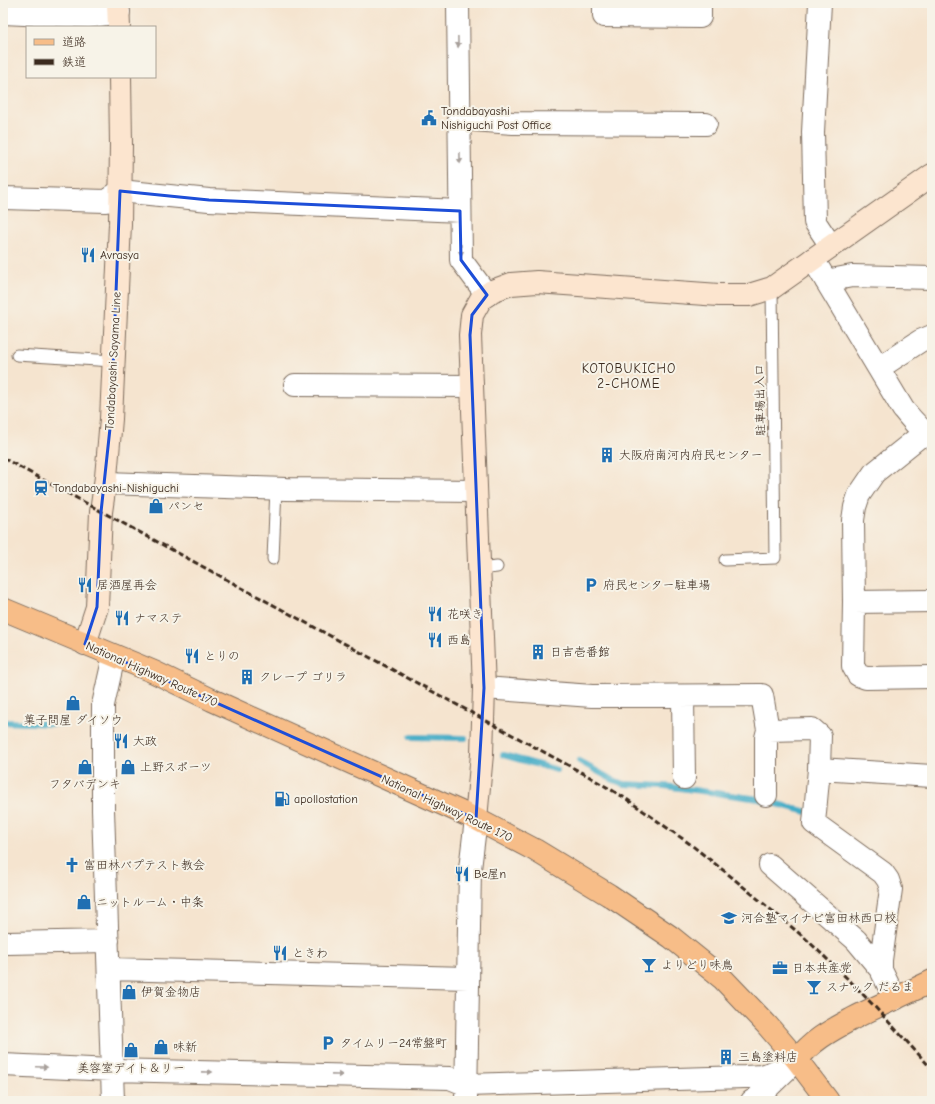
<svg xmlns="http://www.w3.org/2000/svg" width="935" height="1104" font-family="'Comic Neue','Klee One',sans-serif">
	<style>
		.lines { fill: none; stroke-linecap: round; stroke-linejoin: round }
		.stream { stroke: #47adc7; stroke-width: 6 }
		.lane-casing { stroke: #7c6b5c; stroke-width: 13 }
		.street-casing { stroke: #7c6b5c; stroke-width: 24 }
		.secondary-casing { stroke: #7c6b5c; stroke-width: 24 }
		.primary-casing { stroke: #7c6b5c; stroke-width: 24 }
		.highway-casing { stroke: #7c6b5c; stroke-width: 24 }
		.lane { stroke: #fff; stroke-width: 11 }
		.street { stroke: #fff; stroke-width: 22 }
		.secondary { stroke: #fce5cf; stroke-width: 22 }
		.primary { stroke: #f7bd88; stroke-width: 22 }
		.highway { stroke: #f7bd88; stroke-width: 22 }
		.rail { stroke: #3b2a1e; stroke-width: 3; stroke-dasharray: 6 3; stroke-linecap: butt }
		.oneway { fill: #a79f9a }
		.marked { fill: none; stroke: #1d4ed8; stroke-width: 3; stroke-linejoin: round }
		.labels { text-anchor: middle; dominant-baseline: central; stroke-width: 4; stroke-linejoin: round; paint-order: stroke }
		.poi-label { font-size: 12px; fill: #3b2a1e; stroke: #f7f3e8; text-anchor: start }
		.street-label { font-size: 12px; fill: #3b2a1e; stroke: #f7f3e8 }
		.neighbourhood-label { font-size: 13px; letter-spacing: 1px; fill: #3b2a1e; stroke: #f7f3e8 }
	</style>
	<rect width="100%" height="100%" fill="#f7f3e8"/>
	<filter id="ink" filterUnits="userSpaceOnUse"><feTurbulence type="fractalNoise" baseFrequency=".025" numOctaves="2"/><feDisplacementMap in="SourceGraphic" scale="8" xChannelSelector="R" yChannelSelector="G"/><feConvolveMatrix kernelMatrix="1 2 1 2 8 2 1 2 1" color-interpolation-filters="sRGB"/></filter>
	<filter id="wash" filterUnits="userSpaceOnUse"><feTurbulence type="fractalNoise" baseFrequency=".012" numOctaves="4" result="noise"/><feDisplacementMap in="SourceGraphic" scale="16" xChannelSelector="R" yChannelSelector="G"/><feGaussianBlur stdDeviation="0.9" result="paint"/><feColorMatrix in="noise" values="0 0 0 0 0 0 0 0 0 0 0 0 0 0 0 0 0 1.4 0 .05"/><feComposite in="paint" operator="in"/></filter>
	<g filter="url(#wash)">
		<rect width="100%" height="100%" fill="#f5e4cf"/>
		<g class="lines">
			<path class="stream" d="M3,722L60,724
				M411,737L465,738
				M503,755L557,770
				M579,761L611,779L624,784L665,786L759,799L811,813"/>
		</g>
	</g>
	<g filter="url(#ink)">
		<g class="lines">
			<g class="lane-casing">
				<path id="lane" d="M17,355L113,361
					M273,559L276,488
					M725,560L775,558L772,288
					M479,569L497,567"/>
			</g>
			<g class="street-casing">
				<path id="street" d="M458,3L461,260L487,295
					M604,3V16L700,17V3
					M820,3L813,132L815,222L831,246
					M3,13L89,17L119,12
					M459,119L513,123L706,124
					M3,198L106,201L120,191L209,200L460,211
					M813,259L903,409C912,420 920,430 932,438
					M826,281L852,276L932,278
					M879,368L920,341L932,336
					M295,385L472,386
					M924,433L874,473L859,495L855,507L853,520L854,602L853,666L858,675L866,678L932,677
					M106,483L286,489L476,491
					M854,602L932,601
					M484,688L592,696L762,695L768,730L766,738V795
					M683,696L684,778
					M768,730L812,729L820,736L819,769L814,823L883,873L888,880L891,889L881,960V970
					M819,769L932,776
					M770,865L856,940L881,970L895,999
					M7,943L108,941
					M109,969L468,978
					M3,1065L112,1070L450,1078L467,1085L745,1077L762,1076L773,1072L797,1060
					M113,1101L103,810V705L114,656
					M466,1101L470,869L476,819
					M752,1101L756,1099L786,1070"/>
			</g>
			<g class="secondary-casing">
				<path id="secondary" d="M118,3L119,27
					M85,644L97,607L101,512L106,477L111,419L120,224L121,144L120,77
					M476,819L482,754L484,688L470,335L472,315L481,299L492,291L511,284L537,282L719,295H749L772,288L932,175"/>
			</g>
			<g class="primary-casing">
				<path id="primary" d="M797,1060C812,1040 832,1030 854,1018C879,1005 906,994 932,981"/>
			</g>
			<g class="highway-casing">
				<path id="highway" d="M3,609L154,672L212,700L476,819L535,850L609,895L671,937L723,979L767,1025L797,1060L828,1101"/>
			</g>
			<use href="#lane" class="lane"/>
			<use href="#street" class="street"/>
			<use href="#secondary" class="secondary"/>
			<use href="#primary" class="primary"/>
			<use href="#highway" class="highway"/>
			<path class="rail" d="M3,458L588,776L625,798L690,844L728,874L806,939L851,982L875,1007L932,1069"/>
		</g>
		<defs><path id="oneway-solid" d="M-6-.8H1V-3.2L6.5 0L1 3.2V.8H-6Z"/></defs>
		<g class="oneway">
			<use href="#oneway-solid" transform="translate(458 42) rotate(89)"/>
			<use href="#oneway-solid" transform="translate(460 158) rotate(89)"/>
			<use href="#oneway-solid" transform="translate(461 250) rotate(89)"/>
			<use href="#oneway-solid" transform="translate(42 1067) rotate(2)"/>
			<use href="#oneway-solid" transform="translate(207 1072) rotate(1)"/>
			<use href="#oneway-solid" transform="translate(337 1075) rotate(1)"/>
		</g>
	</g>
	<path class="marked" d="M120,191L209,200L460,211L461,260L487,295L472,315L470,335L484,688L476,819L85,644L97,607L101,512L111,419Z"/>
	<defs>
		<g id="civic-bare" transform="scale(1.2)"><path d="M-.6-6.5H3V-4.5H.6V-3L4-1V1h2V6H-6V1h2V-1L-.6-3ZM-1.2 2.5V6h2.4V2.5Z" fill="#1f6fb2" stroke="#f7f3e8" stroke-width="2.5" paint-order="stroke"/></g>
		<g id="restaurant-bare" transform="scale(1.2)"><path d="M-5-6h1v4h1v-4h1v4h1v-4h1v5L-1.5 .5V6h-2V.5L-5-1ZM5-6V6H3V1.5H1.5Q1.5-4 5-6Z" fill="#1f6fb2" stroke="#f7f3e8" stroke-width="2.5" paint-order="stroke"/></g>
		<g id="building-bare" transform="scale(1.2)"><path d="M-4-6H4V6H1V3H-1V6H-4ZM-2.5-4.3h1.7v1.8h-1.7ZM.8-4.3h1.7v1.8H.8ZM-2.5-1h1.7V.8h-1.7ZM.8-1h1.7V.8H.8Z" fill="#1f6fb2" stroke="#f7f3e8" stroke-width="2.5" paint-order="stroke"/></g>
		<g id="station-bare" transform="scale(1.2)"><path d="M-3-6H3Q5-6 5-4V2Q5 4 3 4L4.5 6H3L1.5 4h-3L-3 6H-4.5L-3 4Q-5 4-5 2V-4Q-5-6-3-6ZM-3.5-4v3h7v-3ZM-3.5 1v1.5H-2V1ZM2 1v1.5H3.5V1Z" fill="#1f6fb2" stroke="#f7f3e8" stroke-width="2.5" paint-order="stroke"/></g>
		<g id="shop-bare" transform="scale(1.2)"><path d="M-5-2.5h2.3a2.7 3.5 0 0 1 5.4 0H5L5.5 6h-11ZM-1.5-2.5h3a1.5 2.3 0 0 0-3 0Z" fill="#1f6fb2" stroke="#f7f3e8" stroke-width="2.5" paint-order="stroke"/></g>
		<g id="parking-bare" transform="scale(1.2)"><path d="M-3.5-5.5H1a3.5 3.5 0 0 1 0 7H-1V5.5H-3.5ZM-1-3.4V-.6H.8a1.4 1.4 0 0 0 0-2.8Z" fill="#1f6fb2" stroke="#f7f3e8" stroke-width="2.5" paint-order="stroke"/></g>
		<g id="fuel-bare" transform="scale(1.2)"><path d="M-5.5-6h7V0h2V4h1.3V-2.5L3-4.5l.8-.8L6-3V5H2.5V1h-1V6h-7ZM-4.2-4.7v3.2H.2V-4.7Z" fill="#1f6fb2" stroke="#f7f3e8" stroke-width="2.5" paint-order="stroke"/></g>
		<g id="church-bare" transform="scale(1.2)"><path d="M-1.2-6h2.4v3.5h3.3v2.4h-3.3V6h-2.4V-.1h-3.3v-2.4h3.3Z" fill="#1f6fb2" stroke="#f7f3e8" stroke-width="2.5" paint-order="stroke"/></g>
		<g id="school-bare" transform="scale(1.2)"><path d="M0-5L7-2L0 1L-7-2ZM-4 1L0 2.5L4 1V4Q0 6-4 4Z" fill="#1f6fb2" stroke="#f7f3e8" stroke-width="2.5" paint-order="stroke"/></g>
		<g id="bar-bare" transform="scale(1.2)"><path d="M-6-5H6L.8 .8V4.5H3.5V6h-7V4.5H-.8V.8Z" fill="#1f6fb2" stroke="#f7f3e8" stroke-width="2.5" paint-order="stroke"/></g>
		<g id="office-bare" transform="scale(1.2)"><path d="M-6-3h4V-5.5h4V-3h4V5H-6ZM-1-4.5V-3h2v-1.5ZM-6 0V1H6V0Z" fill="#1f6fb2" stroke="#f7f3e8" stroke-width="2.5" paint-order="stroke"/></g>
	</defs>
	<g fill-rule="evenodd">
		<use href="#civic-bare" x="429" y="118"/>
		<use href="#restaurant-bare" x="88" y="255"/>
		<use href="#building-bare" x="607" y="455"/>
		<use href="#station-bare" x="41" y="488"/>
		<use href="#shop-bare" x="156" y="506"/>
		<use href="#restaurant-bare" x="85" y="585"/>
		<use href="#parking-bare" x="591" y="585"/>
		<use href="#restaurant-bare" x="435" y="614"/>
		<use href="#restaurant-bare" x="122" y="618"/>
		<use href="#restaurant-bare" x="435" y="640"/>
		<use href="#building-bare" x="538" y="652"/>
		<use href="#restaurant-bare" x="192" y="656"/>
		<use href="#building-bare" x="247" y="677"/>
		<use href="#shop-bare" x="73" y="703"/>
		<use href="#restaurant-bare" x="121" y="741"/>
		<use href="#shop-bare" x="85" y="767"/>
		<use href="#shop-bare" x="128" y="767"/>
		<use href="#fuel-bare" x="282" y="799"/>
		<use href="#church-bare" x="72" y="865"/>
		<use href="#restaurant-bare" x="462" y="874"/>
		<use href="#shop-bare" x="84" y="902"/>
		<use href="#school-bare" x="729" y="918"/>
		<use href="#restaurant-bare" x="280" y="953"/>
		<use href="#bar-bare" x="649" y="965"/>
		<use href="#office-bare" x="780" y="968"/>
		<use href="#bar-bare" x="814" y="987"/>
		<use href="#shop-bare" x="129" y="992"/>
		<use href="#parking-bare" x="328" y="1043"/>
		<use href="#shop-bare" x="161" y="1047"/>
		<use href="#shop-bare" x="131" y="1050"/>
		<use href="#building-bare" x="726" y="1057"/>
	</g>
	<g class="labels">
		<g class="poi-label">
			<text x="441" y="111">Tondabayashi<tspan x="441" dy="14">Nishiguchi Post Office</tspan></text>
			<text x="100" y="255">Avrasya</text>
			<text x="619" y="455">大阪府南河内府民センター</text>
			<text x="53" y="488">Tondabayashi-Nishiguchi</text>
			<text x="168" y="506">パンセ</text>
			<text x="97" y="585">居酒屋再会</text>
			<text x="603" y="585">府民センター駐車場</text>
			<text x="447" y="614">花咲き</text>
			<text x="134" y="618">ナマステ</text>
			<text x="447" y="640">西島</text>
			<text x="550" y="652">日吉壱番館</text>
			<text x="204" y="656">とりの</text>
			<text x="259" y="677">クレープ ゴリラ</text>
			<text x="73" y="720" text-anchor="middle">菓子問屋 ダイソウ</text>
			<text x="133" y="741">大政</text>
			<text x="140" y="767">上野スポーツ</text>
			<text x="85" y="784" text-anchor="middle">フタバデンキ</text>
			<text x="294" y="799">apollostation</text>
			<text x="84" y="865">富田林バプテスト教会</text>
			<text x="474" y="874">Be屋n</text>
			<text x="96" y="902">ニットルーム・中条</text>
			<text x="741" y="918">河合塾マイナビ富田林西口校</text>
			<text x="292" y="953">ときわ</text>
			<text x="661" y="965">よりどり味鳥</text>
			<text x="792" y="968">日本共産党</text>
			<text x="826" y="987">スナック だるま</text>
			<text x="141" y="992">伊賀金物店</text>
			<text x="340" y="1043">タイムリー24常盤町</text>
			<text x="173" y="1047">味新</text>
			<text x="738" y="1057">三島塗料店</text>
			<text x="131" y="1068" text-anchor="middle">美容室デイト＆リー</text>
		</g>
		<g class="street-label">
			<text transform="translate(113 361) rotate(-87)">Tondabayashi Sayama Line</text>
			<text transform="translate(760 400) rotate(-91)">駐車場出入口</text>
			<text transform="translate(152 674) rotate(24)">National Highway Route 170</text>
			<text transform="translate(447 808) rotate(25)">National Highway Route 170</text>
		</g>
		<g class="neighbourhood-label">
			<text x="629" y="368">KOTOBUKICHO<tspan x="629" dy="15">2-CHOME</tspan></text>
		</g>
	</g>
	<rect width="935" height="1104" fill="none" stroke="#f7f3e8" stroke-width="16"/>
	<rect x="26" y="26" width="130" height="52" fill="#f7f3e8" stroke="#aca397"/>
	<rect x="34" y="39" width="20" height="6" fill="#f7bd88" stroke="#aca397"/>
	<text x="62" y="46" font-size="12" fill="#3b2a1e">道路</text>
	<rect x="34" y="59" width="20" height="6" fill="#3b2a1e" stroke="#aca397"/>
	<text x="62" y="66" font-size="12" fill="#3b2a1e">鉄道</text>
</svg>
